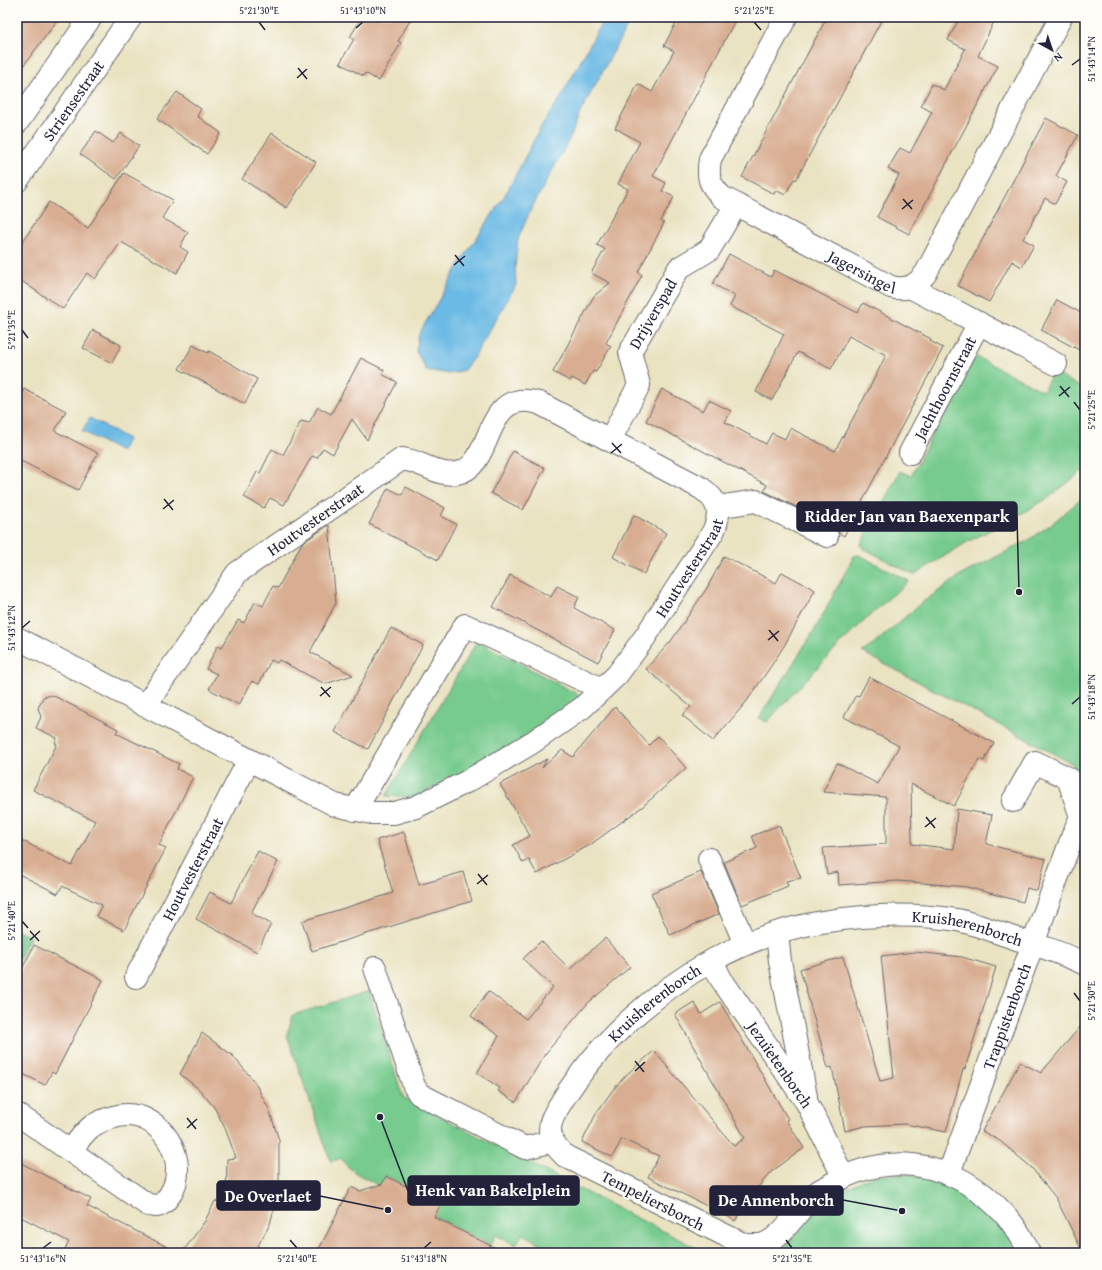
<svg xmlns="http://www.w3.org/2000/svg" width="1102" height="1270" font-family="'Gentium Book Plus',serif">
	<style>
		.green { fill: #77cb8e; stroke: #4c7664 }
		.water { fill: #6abae5; stroke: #466e90 }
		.building { fill: #d8ad91 }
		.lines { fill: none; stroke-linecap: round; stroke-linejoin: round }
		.minor-casing { stroke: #68666a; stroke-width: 24 }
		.minor { stroke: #fff; stroke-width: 22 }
		.ticks { fill: none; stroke: #22223b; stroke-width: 1.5 }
		.labels { text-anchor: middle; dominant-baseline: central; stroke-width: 4; stroke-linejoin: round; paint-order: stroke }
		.street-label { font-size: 16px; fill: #22223b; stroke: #fdfcf7 }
		.leader { fill: none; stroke: #22223b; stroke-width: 1.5 }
		.callout-dot { fill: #22223b; stroke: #fdfcf7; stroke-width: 1.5 }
		.callout { fill: #22223b; stroke: #22223b; stroke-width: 1.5 }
		.callout-label { font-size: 17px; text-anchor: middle; font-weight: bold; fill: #fff }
		.neatline { fill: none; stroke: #22223b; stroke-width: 1.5 }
		.ticks-label { font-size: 10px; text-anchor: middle; fill: #22223b }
	</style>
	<rect width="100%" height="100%" fill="#fdfcf7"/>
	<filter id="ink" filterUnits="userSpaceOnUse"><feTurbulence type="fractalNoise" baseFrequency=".025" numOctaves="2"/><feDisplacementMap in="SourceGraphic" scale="8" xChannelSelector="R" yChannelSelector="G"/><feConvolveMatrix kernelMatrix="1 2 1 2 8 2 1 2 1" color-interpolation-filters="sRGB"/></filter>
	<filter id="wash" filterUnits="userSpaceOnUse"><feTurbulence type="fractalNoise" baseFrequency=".012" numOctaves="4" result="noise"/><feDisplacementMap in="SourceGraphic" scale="16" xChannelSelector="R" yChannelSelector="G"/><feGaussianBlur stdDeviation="0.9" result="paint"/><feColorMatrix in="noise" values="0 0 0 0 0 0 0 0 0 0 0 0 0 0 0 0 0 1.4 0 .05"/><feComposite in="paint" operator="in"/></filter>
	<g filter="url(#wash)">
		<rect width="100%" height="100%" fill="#eae3c2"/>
		<path class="green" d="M975,356L1043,391L1053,372L1085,390V469L1047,499L1008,521L969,541L914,575L863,548L861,544L900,471L911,476L932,435L958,373L964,376Z
			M1085,496V793L1073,764L862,652L873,645L920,604L963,574L1027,541L1050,525Z
			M859,555L909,581C857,624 812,673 767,722L759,718L818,624L854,556Z
			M477,641L583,697L498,757L414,797L386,796Z
			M17,930L30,937L17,963Z
			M369,991L403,1097L591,1195L707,1253H559L522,1234L516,1245L496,1235L490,1245L434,1217L440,1204L386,1176L381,1187C365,1177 351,1174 341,1158L331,1162L287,1035L293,1015Z
			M878,1174H905L947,1182L999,1219L1021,1253H783C805,1211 834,1191 878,1174Z"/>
		<path class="water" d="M605,17H632L580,113L570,138L529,213L518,239L515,267L516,285L474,357L464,370L449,374L426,370L416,351L419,334L462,260L504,197L542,125L561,97Z
			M90,418L128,439L121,452L82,431Z"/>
		<g id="blocks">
			<path class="building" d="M17,17H60L17,74Z
				M362,17H412L398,41L401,43L379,81L365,73L363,76L340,63L354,39L350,37Z
				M679,17H737L653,176L666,183L662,191L674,197L661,221L664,223L638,272L642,275L606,343L611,346L596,372L593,371L585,385L572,378L570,381L553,372L594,296L610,283L591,273L605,249L597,245L628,189L618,184L640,142L615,128L638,84L652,92L674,51L664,46Z
				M827,17H883L796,180L794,179L785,195L776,190L774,194L742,177Z
				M960,17H996L978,56L998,66L909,234L877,217L899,175L888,169L900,148L910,153L932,112L921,106L932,84L944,90L965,49L948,40Z
				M177,92L201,109L197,116L221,133L207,154L157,119Z
				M1046,118L1078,135L1056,176L1067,182L1055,204L1045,198L1023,239L1034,245L1022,267L1012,261L989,302L958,286Z
				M96,131L113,143L121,133L139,146L116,179L80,154Z
				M272,133L316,162L287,208L242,179Z
				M124,173L173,200L162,218L188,232L180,247L188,252L177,273L121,242L95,279L87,273L63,309L17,278V250L49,202L88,228Z
				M729,254L771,277L774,270L858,313L863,303L931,339L930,341L943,348L844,536L839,533L833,525L764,491L767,485L646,421L662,389L703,411L709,400L731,411L725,422L766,444L772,433L785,439L790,428L835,451L869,389L886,355L849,336L831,369L798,352L772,400L756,392L784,334L730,306L735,296L713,284Z
				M1057,300L1085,315V353L1041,330Z
				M93,330L121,345L112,363L83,348Z
				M193,345L208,353L209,351L257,379L245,404L179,369Z
				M361,358L384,370L382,374L397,382L367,440L352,419L333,454L323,448L317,458L312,456L284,505L270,498L264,508L244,497L257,472L260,473L272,449L283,455L301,421L309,423L318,407L331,414Z
				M24,389L66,411L55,431L98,453L78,490L17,459V402Z
				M513,451L545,468L523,510L491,493Z
				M406,487L445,508L441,516L456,524L438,560L369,524L388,488L402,495Z
				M634,515L666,533L644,574L613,557Z
				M329,525L336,603L310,652L353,675L325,684L279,660L277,663L271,660L259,684L252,681L239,705L209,689L217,674L206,669L218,645L222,647L238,620L244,623L255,602L263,606L273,586L278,588L302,543Z
				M724,556L776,583L782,572L815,590L784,646L771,666L747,701L713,741L682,715L691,707L646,669L671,641L707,588Z
				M510,575L551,597L557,586L579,597L574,608L615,630L598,662L493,607Z
				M391,628L423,645L368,749L335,732Z
				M869,677L994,743L984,761L979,759L954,806L911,784L912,844L954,849L957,809L992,815L986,844L1046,859L1037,891L1027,888L1023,902L967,887L923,883L897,881L839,885L838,872L827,874L823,848L886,844V797L823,792L837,763L878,784L899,746L844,717L856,695L859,696Z
				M52,695L118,729L116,733L179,764L177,769L193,777L159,845L166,848L124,930L96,916L102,905L62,886L58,894L17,873V838L72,866L95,821L33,790L57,744L55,743L57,738L36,728L41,717L38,708L43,697Z
				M615,707L649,745L658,736L686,768L642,807L590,845L537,874L529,860L523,863L513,845L530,836L500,784L547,759L542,768L562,750L573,757Z
				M779,825L801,878L786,881L788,886L742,905L724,862L757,848L752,836Z
				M404,832L419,885L463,872L472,901L312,951L302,921L393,893L377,840Z
				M258,851L278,862L251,913L271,924L257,952L196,919L210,892L231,903Z
				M701,872L719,914L670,935L651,893Z
				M605,938L630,967L588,1003L545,1054L516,1102L498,1091L500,1088L477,1073L499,1036L471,1016L488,991L526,1019L553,987L523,959L541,941L570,969Z
				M34,945L103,980L55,1074L52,1072L45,1085L17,1071V979Z
				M915,952L962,957L996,967L965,1069H963L946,1132L905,1124L865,1126L845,1131L832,1067L828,1068L800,969L843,957L880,1081L894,1078L881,956Z
				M694,1002L701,1014L720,1002L788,1119L786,1120L804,1148L771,1172L758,1187L735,1221L707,1204L705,1205L648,1177L659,1156L622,1139L612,1157L582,1142L597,1112L612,1091L627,1074L654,1051L734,1146L745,1138L675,1014Z
				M1085,1021V1253H1083L1056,1198L1031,1167L1000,1141L982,1131L1020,1062L1041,1073Z
				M202,1033L232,1055L254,1081L269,1109L279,1140V1190L270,1224L254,1253H182L205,1221L215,1201L226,1205L227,1159L236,1158L225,1128L214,1107L199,1089L180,1074Z
				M17,1161L91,1199L87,1206L179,1253H63L69,1242L17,1215Z
				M386,1176L441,1204L434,1217L505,1253H317L351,1187L360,1191L382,1184Z"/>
		</g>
	</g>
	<g filter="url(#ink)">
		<use href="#blocks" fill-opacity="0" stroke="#68666a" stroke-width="1"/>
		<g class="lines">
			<g class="minor-casing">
				<g id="minor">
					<path id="s1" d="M786,17L710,159C707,178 709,184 722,197L891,287C907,291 916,286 926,273L1061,17"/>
					<path d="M17,123L91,17"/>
					<path id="s2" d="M17,181L131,17"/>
					<path d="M910,287L1056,364"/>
					<path id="s3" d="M610,440L639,385L630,352L679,268L709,250L736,205"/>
					<path id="s4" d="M910,453L979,323"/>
					<path d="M717,507L756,501L827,536"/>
					<path id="s5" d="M17,638L335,805L372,813H394L416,807L468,781L533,742L582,708L617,675L645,637L713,532C722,512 719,501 701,488L539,403C481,386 496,466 457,473C438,477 422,461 402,459L237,573L145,706"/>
					<path d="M355,810L465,625L602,689"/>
					<path d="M709,859L745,944"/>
					<path d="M777,934L780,961L806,1096"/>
					<path id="s6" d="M712,961L721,979L807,1103L843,1176"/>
					<path d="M375,968L414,1086L419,1094L525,1148L553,1141"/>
					<path id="s7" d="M136,977L249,760"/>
					<path d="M17,1114L148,1205C151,1205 155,1206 157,1206C163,1205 166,1200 169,1196C193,1162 160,1107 118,1116C92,1122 86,1129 71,1151"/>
					<path id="s8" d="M949,1173L1074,832L1081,817L1068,778L1035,762L1013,801"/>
					<path id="s9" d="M1029,1253C1018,1224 992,1198 965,1182C921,1158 873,1158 830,1185C825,1188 819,1190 815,1194C798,1209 781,1241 760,1245C755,1245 749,1245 745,1245L565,1156C558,1149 551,1142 550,1131C549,1120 557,1110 562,1101C598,1043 653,993 713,960C746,942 784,928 822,922C866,915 913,913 957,920C977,924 998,933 1017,939C1040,946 1063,953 1085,964"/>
				</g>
			</g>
			<use href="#minor" class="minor"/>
		</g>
	</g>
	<path class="ticks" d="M259,22L265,30M754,22L761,30M356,28L363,22M1072,65L1080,59M298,68L307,79M297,78L307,69M903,199L912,209M902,209L913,200M455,255L464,266M454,265L465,256M22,330L28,338M1060,386L1069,397M1059,396L1070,387M1074,402L1080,410M612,443L621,453M611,453L622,444M164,499L173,510M163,509L174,500M22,628L30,621M769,630L778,641M768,640L779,631M321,687L330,697M320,696L331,687M1072,704L1080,697M926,817L935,828M925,827L936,818M478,874L487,885M477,884L488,875M22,921L28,928M30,931L39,941M30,940L40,931M1074,993L1080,1001M635,1061L644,1072M635,1071L645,1062M187,1118L196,1129M187,1128L197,1119M290,1240L297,1248M786,1240L792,1248M43,1248L51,1242M424,1248L431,1242"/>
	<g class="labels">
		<g class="street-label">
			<text stroke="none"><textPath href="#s2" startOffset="98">Striensestraat</textPath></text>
			<text stroke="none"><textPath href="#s1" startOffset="362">Jagersingel</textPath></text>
			<text stroke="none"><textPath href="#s3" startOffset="141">Drijverspad</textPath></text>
			<text stroke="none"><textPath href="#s4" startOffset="74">Jachthoornstraat</textPath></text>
			<text transform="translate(315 519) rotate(-35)">Houtvesterstraat</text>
			<text stroke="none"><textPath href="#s5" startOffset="813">Houtvesterstraat</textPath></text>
			<text stroke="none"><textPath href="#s7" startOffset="122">Houtvesterstraat</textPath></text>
			<text stroke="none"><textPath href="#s9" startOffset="1083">Kruisherenborch</textPath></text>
			<text stroke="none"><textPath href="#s9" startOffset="747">Kruisherenborch</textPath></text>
			<text stroke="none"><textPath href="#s8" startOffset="167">Trappistenborch</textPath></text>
			<text stroke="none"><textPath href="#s6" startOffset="124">Jezuïetenborch</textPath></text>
			<text transform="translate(653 1200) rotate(27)">Tempeliersborch</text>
		</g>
	</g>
	<path class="leader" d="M1019 592L1017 517M380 1117L408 1191M388 1210L320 1196M902 1211L843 1200"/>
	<g class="callout-dot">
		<circle cx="1019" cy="592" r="4"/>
		<circle cx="380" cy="1117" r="4"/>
		<circle cx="388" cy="1210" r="4"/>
		<circle cx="902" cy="1211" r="4"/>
	</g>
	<g class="callout">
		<rect x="797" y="502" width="220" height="29" rx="4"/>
		<rect x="408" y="1176" width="171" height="29" rx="4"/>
		<rect x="217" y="1181" width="103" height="29" rx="4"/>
		<rect x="710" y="1186" width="133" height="29" rx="4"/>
	</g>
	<g class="callout-label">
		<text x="907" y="522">Ridder Jan van Baexenpark</text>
		<text x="493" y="1196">Henk van Bakelplein</text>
		<text x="268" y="1202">De Overlaet</text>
		<text x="776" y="1206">De Annenborch</text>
	</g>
	<rect width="1102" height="1270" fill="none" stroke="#fdfcf7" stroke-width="44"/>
	<g transform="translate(1052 50) rotate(140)" stroke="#fdfcf7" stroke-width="3" paint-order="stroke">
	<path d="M0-3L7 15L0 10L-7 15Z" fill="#22223b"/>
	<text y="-6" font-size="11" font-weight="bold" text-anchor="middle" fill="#22223b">N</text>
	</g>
	<rect x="22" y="22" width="1058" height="1226" class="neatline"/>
	<g class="ticks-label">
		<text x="259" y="14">5°21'30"E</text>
		<text x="363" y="14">51°43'10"N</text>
		<text x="754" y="14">5°21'25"E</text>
		<text transform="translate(1091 59) rotate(-90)" y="4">51°43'14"N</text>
		<text transform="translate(11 330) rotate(-90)" y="4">5°21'35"E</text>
		<text transform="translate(1091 410) rotate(-90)" y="4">5°21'25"E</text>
		<text transform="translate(11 628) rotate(-90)" y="4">51°43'12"N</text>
		<text transform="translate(1091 697) rotate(-90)" y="4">51°43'18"N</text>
		<text transform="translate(11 921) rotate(-90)" y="4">5°21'40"E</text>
		<text transform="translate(1091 1001) rotate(-90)" y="4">5°21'30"E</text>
		<text x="43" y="1262">51°43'16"N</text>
		<text x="297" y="1262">5°21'40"E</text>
		<text x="424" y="1262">51°43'18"N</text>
		<text x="792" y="1262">5°21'35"E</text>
	</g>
</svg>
